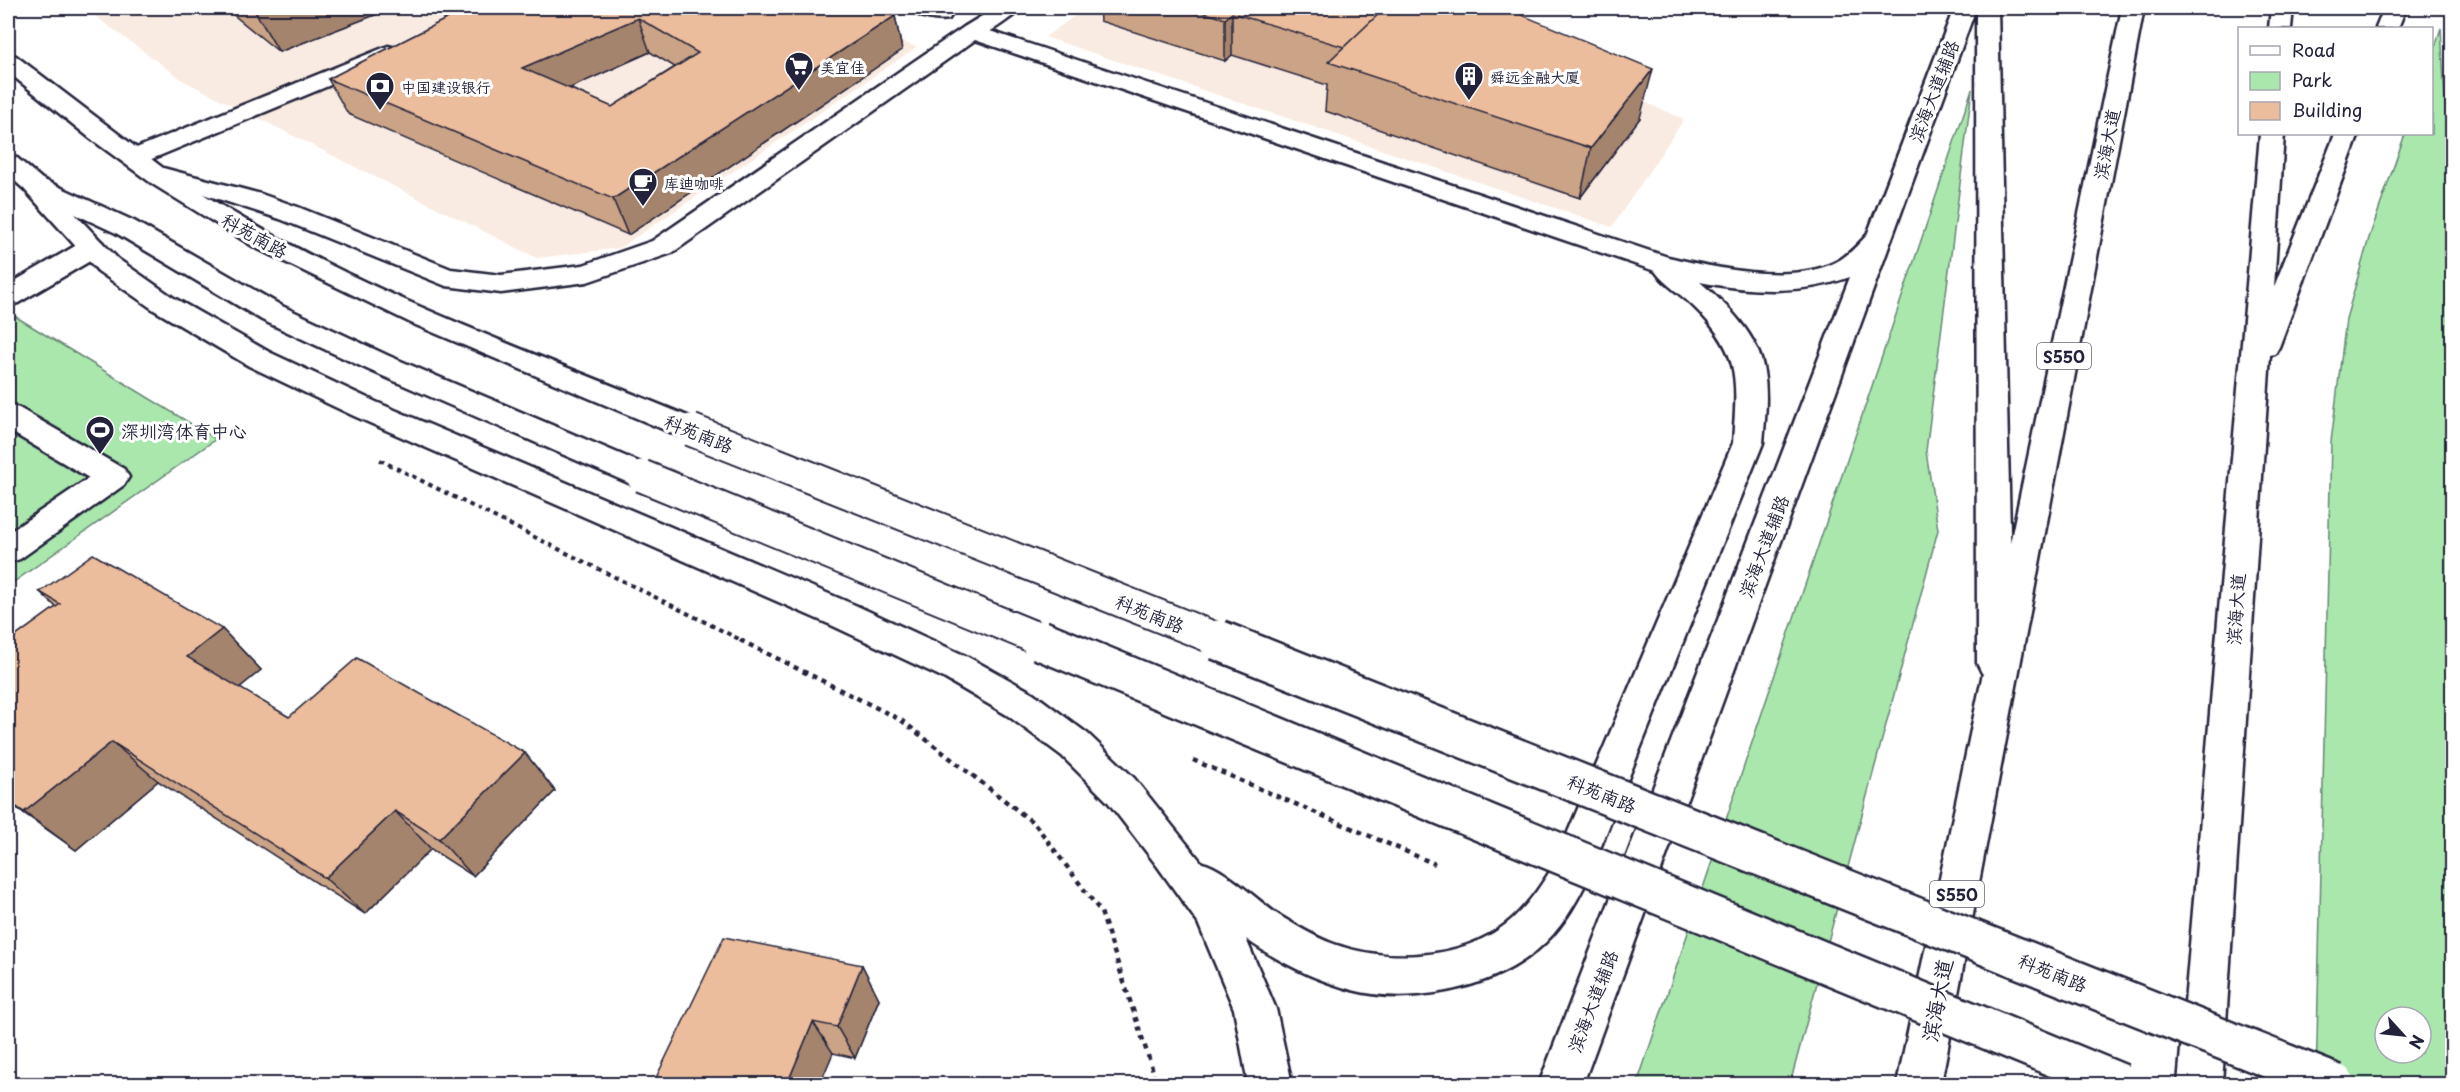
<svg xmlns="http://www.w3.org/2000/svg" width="2460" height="1092" font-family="'Playpen Sans','LXGW WenKai TC',sans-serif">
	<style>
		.built { fill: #f9ebe1 }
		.green { fill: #aae7ad; stroke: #668474; stroke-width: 1.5; fill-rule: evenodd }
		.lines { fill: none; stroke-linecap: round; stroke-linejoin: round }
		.minor-casing { stroke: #22223b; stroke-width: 5 }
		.major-casing { stroke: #22223b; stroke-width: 5 }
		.highway-casing { stroke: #22223b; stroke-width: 5 }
		.path-far1 { stroke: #22223b; stroke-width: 4; stroke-dasharray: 4.5 4.5; stroke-linecap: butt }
		.path { stroke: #22223b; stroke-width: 4.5; stroke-dasharray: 5 5; stroke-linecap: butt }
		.minor { fill: #fff; fill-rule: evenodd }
		.major { fill: #fff; fill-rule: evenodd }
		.highway { fill: #fff; fill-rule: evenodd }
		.major-bridge-far1-casing { stroke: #22223b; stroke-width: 35; stroke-linecap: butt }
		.major-bridge-casing { stroke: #22223b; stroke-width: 44; stroke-linecap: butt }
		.major-bridge-far1 { stroke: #fff; stroke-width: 31 }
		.major-bridge { stroke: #fff; stroke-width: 39 }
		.wall { fill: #cba386; stroke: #22223b; stroke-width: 1.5; fill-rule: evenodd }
		.shaded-wall { fill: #a5846d; stroke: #22223b; stroke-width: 1.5 }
		.building { fill: #ecbd9c; stroke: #22223b; stroke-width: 1.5; fill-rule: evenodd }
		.labels { text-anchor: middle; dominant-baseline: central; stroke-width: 6; stroke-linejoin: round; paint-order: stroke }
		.far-poi-label { font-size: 15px; fill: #22223b; stroke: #fff; text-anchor: start }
		.shield { fill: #fff; stroke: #646476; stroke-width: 1.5 }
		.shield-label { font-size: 16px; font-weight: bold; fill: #22223b }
		.street-label { font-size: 18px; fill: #22223b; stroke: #fff }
		.poi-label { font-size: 18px; fill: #22223b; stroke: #fff; text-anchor: start }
		.near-street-label { font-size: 21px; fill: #22223b; stroke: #fff }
	</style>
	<rect width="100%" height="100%" fill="#fff"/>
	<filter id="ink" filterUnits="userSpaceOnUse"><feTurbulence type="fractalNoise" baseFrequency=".0167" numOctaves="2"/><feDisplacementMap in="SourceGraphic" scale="12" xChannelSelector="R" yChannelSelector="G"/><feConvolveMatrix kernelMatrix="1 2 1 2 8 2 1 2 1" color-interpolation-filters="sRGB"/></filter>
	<g filter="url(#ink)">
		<path class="built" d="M84,8H810L917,47L620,248L537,258L184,81Z
			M1086,8H1423L1684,119L1612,227L1045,37Z"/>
		<path class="green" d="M2441,28L2452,228V1084H2316L2331,442L2346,319L2369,238L2405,134H2432V56ZM2385,1017H2421V1053H2385Z
			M1972,89L1926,451L1938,530L1790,1084H1637Z
			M8,312L216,439L8,586Z"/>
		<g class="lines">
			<g class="minor-casing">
				<path id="minor" d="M910,8C922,7 945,3 952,14L949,19C938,21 917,18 910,8Z
					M995,8H1020L1017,13C1002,23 983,41 964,37L961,32L964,27Z
					M388,46L396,48L399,53L396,58L142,163L133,166L124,163L120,158L124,153Z
					M92,240L102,242L105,248L102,254L18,303L8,306V285L82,242Z
					M8,405L19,408L124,469L129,477L124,485L20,559L8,563V533L89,478L8,430Z"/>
			</g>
			<g class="major-casing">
				<path id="major" d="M1954,8H1998L2013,663L2008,673L1995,678L1982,673L1977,663L1976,8L1583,1084H1539L1850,277C1801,295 1750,292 1700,282C1727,305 1759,336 1764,372C1768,396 1765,420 1763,443L1589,876C1577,903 1560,931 1537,950C1491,990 1409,1005 1352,990C1314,980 1277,961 1246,939L1276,1009L1292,1084H1248L1234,1009L1198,923L1158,867L1108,802L1062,756L1007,715L942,677L831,625L354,416L249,366L154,310L98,271L24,189L8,175V156L17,158L42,179L134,221L282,306L389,356L653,468L658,476L653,484L642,488L631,484L369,370L262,320L116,233L75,214L118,259L174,298L269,352L376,402L855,605L968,657L1033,693L1088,734L1134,778L1202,863C1223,867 1257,900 1277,914C1295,925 1314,937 1334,944C1387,963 1459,960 1505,925C1526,909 1540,887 1554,865L1733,443C1737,380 1742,352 1692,305C1681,294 1664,284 1655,271L975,40L672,253L587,282L501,293L446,286L280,219L203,194C355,291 536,353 702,422L706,430L702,438L691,441L411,323L254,247L154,185L91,139L8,72V54L16,56L163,168L261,194L298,207L451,269L501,275L583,265L652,241L964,27L972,25L1668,257C1715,268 1791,285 1836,262C1848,256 1858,245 1867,235Z"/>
			</g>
			<g class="highway-casing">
				<path id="highway" d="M2122,8H2144L1941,1084H1897Z
					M2271,8H2293L2291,28H2269Z
					M2384,8H2406L2398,28H2376Z
					M2260,134H2284L2274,287L2335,134H2359L2279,347L2275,354L2270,355L2222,1084H2178Z"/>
			</g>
			<path class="path-far1" d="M380,460L743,641
				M8,469L16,467"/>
			<path class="path" d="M740,640L901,720L1035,824L1101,912L1153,1071L1155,1084
				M1193,760L1435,864"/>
			<use href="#minor" class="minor"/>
			<use href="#major" class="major"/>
			<use href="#highway" class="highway"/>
			<g class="major-bridge-far1-casing">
				<path id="major-bridge-far1" d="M691,430L1222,641
					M642,476L1044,641"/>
			</g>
			<g class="major-bridge-casing">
				<path id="major-bridge" d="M1040,640L2121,1084
					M1218,640L2335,1084"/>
			</g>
			<use href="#major-bridge-far1" class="major-bridge-far1"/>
			<use href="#major-bridge" class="major-bridge"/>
		</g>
		<path class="wall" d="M225,8H393L279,52Z
			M1099,8H1505L1640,118L1580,198L1325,111L1327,85L1232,55L1225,61L1100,21Z
			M454,15L895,16L902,50L628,235L348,114L328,79ZM650,52L675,67L612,107L569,88Z
			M40,592L222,629L261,670L239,688L289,717L525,753L555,791L473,876L431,849L365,914L158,781L76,850L8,802V642L56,607Z
			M862,965L879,999L855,1058L833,1053L653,1084Z"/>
		<path class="shaded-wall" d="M253,8H393L279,52Z
			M1232,13V55L1225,61V19Z
			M895,16L902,50L628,235L613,199Z
			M638,18L650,52L537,103L522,68Z
			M1653,69L1640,118L1580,198L1591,148Z
			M222,629L261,670L228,697L187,657Z
			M112,742L158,781L76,850L24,812Z
			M525,753L555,791L473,876L439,839Z
			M395,811L431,849L365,914L325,878Z
			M862,965L879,999L855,1058L837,1027Z
			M813,1022L833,1053L820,1084H787Z"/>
		<path class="building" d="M473,8H871L895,16L613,199L328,79L454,15ZM638,18L698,53L612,107L522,68Z
			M1189,8H1385L1344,47L1232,13L1225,19Z
			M1385,8H1505L1653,69L1591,148L1328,62Z
			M93,554L222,629L187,657L289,717L357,658L525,753L439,839L395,811L325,878L112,742L24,812L8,801V642L60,604L40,592Z
			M724,937L862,965L837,1027L813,1022L787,1084H653Z"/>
	</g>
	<defs>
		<g id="supermarket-pin" transform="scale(1.5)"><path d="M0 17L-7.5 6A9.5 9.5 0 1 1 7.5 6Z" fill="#22223b" stroke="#fff"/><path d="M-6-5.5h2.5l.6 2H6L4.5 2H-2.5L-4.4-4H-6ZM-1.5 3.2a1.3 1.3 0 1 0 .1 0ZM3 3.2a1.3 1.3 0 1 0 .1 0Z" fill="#fff"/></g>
		<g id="building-pin" transform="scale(1.5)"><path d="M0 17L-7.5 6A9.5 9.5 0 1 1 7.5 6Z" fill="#22223b" stroke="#fff"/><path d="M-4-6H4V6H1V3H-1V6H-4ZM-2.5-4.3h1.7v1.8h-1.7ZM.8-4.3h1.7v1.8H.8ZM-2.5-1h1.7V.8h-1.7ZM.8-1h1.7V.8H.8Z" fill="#fff"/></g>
		<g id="bank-pin" transform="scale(1.5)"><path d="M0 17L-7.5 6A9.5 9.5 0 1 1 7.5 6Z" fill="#22223b" stroke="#fff"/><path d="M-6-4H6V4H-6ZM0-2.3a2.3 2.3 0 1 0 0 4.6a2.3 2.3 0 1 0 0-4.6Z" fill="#fff"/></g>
		<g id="cafe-pin" transform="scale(1.5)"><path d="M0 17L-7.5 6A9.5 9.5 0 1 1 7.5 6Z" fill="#22223b" stroke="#fff"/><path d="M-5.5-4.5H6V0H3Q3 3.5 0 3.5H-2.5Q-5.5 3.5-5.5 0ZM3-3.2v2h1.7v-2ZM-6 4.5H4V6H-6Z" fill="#fff"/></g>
		<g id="stadium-pin" transform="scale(1.5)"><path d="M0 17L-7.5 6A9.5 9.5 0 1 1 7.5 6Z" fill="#22223b" stroke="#fff"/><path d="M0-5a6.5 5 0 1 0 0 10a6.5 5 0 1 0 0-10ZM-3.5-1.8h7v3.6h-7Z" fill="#fff"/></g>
	</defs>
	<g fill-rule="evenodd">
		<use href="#supermarket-pin" x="799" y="66"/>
		<use href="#building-pin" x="1469" y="76"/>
		<use href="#bank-pin" x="380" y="86"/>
		<use href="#cafe-pin" x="643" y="182"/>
		<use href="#stadium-pin" x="100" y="430"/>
	</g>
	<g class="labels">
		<g class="far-poi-label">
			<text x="820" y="66">美宜佳</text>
			<text x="1490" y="76">舜远金融大厦</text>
			<text x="401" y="86">中国建设银行</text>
			<text x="664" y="182">库迪咖啡</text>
		</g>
		<g class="shield">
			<rect x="2037" y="343" width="54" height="26" rx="4.5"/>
			<rect x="1930" y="881" width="54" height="26" rx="4.5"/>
		</g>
		<g class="shield-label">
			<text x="2064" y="356">S550</text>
			<text x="1957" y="894">S550</text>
		</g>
		<g class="street-label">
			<text transform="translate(1933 91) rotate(-69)">滨海大道辅路</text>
			<text transform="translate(2106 144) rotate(-79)">滨海大道</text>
			<text transform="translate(255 235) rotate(29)">科苑南路</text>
			<text transform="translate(699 433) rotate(22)">科苑南路</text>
			<text transform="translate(1763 546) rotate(-69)">滨海大道辅路</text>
			<text transform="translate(2235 609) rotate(-86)">滨海大道</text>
			<text transform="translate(1150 613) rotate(22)">科苑南路</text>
			<text transform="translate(1602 793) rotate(22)">科苑南路</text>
			<text transform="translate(2053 972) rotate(22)">科苑南路</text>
			<text transform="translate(1592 1001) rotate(-69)">滨海大道辅路</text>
		</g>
		<g class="poi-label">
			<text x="121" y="430">深圳湾体育中心</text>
		</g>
		<g class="near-street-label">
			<text transform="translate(1936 1000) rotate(-79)">滨海大道</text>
		</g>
	</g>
	<rect width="2460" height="1092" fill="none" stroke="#fff" stroke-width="30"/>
	<rect x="15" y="15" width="2430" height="1062" fill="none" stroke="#22223b" stroke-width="2" filter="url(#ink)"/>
	<rect x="2238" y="27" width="195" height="108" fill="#ffffff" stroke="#a7a7b1" stroke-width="1.5"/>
	<rect x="2250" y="46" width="30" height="9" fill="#ffffff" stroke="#a7a7b1" stroke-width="1.5"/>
	<text x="2292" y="57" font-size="18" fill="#22223b">Road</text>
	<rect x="2250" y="72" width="30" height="18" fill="#aae7ad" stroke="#a7a7b1" stroke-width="1.5"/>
	<text x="2292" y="87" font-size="18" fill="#22223b">Park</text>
	<rect x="2250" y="102" width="30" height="18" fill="#ecbd9c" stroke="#a7a7b1" stroke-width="1.5"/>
	<text x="2292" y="117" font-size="18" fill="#22223b">Building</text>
	<g transform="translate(2403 1035) rotate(117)"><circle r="28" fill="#ffffff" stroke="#a7a7b1" stroke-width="1.5"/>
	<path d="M0-4.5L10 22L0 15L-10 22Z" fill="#22223b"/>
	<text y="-9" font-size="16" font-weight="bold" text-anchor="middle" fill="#22223b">N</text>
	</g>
</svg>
